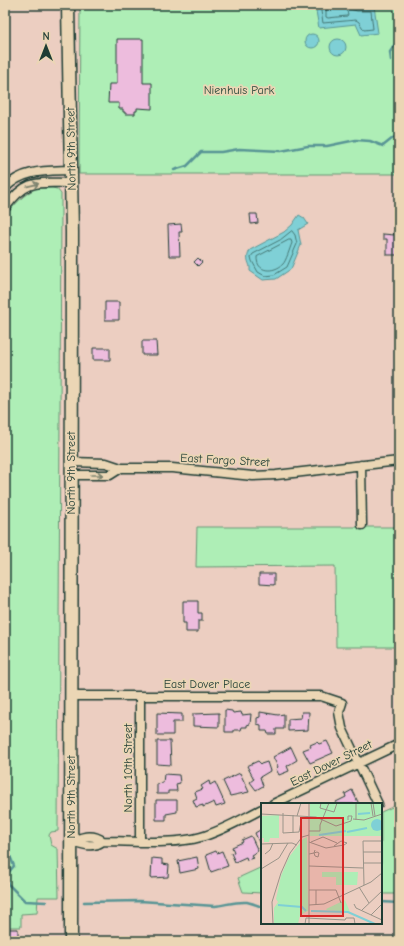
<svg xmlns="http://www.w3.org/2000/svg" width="404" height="946" font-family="'Comic Neue',sans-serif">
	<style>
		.green { fill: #aeeeb6; stroke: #669675 }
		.water { fill: #7fd0d6; stroke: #599595 }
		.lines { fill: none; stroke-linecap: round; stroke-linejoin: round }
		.shore { stroke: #457875; stroke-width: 1 }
		.stream { stroke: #599595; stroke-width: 2.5 }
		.building { fill: #edbcdd; stroke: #1f3d34 }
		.street-casing { stroke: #1f3d34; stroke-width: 11 }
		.secondary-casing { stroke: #1f3d34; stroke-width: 15 }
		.street { stroke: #ebd6b5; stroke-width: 8 }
		.secondary { stroke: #ebd6b5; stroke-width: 12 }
		.oneway { stroke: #7b826e }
		.labels { text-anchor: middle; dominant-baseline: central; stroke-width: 3.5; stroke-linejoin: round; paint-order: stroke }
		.park-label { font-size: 12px; fill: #26463a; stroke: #ebd6b5 }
		.street-label { font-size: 12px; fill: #1f3d34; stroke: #ebd6b5 }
		.inset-river { fill: none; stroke: #7fd0d6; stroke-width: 2 }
		.inset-road { fill: none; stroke: #9a9489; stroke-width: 1 }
		.view { fill: #d62828; fill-opacity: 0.15; stroke: #d62828; stroke-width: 2 }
		.inset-edge { fill: none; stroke: #1f3d34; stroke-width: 2 }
	</style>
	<rect width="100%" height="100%" fill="#eccec1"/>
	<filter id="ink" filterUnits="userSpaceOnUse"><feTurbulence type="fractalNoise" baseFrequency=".025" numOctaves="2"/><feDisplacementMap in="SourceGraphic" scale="8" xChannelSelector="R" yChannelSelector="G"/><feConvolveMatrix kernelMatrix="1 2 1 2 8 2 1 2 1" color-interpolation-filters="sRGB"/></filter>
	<g filter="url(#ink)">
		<path class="green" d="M80,5H399V174H79Z
			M38,188H52L57,189L61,194V207L58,831L51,832L49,835L51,845L58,849L59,897H38L37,913L21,914V927H5V217C14,205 24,193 38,188Z
			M197,527H399V647H336L335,566L196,567Z
			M399,804V894H381V812Z
			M262,867V893L243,892L238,878Z"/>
		<path class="water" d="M320,5H342L361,8L374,6L378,33L361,35L356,24L319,28L316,11Z
			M305 41a7 7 0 1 1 14 0a7 7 0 1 1-14 0Z
			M330 47a8 8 0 1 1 16 0a8 8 0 1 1-16 0Z
			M299,215L304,218L308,224L298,230L301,245L291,269L276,279L263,280L250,271C251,262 244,261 250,250L284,232L292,225Z"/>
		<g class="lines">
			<path class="shore" d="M322,5L321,11L323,23L356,20L359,22L364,30L373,29L371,11H357L350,9L349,5
				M327,5L326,12V17L328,18L347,16L348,14L344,5
				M292,231L295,235L297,244L287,267L274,275L265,276L258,272L252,261L251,257L253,254L280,240Z
				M289,240H291L292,243C290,248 286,261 283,264C274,273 256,273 257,257Z"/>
			<path class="stream" d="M391,60L390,52L399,39
				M174,170L187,166L201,152H221L239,149L281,151L308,146H327L356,140L370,141L383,146L393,138L399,136
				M5,855L10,856L14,866L7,874L8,884L25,901L46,902
				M84,902L140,901L215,906C225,905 236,901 247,902C252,903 257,905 262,907
				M381,902L399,903"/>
		</g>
		<path class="building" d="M117,39H143V83H152V109L137,108V111H135V114H125V112H123V109H119V103H108L109,84H117Z
			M250,214H257L258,223L251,224Z
			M181,224L182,232H179L180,256H169L168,225Z
			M394,231H399L398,255H387V239H383V234L394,235Z
			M198,258L202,262L198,266L194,262Z
			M105,302H119V320H105Z
			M142,341H156L157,355H142Z
			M93,348H110V360H93Z
			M259,574H274V585L259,584Z
			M183,601H198V613H202V621H198V632H186V623H183Z
			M225,710L232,711L233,713L241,712L242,715L251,714L250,724L247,725V727H242L241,730H234V732H225Z
			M260,712L278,715L284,714V729H276V734H268L267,731H261V725L257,724V718L260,717Z
			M302,712H309L308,730L288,731V719L301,718Z
			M157,713L182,714V722H173V735H157Z
			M219,713V727L193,726V714Z
			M157,741H170L171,765L157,764Z
			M327,741L333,753L310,763L303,750L311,747L310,745L317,742L319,744Z
			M291,747L297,760L287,766L289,771L279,775L276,769L278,767L273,757Z
			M258,761L261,764L267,762L270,771L260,777L263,786L256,790L250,782L254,779L247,766Z
			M240,773L249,792L230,796L223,781Z
			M164,774L179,775L180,783L176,784L177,791H168V794H157V784L163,783Z
			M209,781L210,785L215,782L225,804L216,807L214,802L203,807V805L196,807L193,800L197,798L195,792L203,789L201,786Z
			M352,790L359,804H337L336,802L346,797L345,794Z
			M156,800H177V812L166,814V820H156Z
			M260,830L262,832V846L261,847L255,833Z
			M251,836L258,851L251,855L253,858L247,860L246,857L235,862L231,853L234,852L232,847L243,842L242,840Z
			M216,851L217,853L222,851L228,866L211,872L206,855Z
			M197,857L199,869L180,873L178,861Z
			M152,858L162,859V864L169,865L168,877L151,878Z
			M5,929H18V941H5Z"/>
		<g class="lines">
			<g class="street-casing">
				<path id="street" d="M5,188C23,169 47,171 71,170
					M5,208C27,178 37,183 71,183
					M71,462L106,463L121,468H172L253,476L276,475L399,461
					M361,465L362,525
					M71,475H110L121,468
					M71,696H321L342,703L339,712L342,728L378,804
					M140,696V841
					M273,804L399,744
					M71,841C82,844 93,849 103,841C132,841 173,845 201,837C222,831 242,819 262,809
					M71,841C83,837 92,833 103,841"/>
			</g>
			<g class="secondary-casing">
				<path id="secondary" d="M68,5L72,232L71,941"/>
			</g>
			<use href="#street" class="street"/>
			<use href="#secondary" class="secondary"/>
		</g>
		<defs><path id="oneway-shaft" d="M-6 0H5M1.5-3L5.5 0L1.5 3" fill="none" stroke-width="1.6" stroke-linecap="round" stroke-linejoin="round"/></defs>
		<g class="oneway">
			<use href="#oneway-shaft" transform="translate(33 185) rotate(-13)"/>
			<use href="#oneway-shaft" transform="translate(97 475)"/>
		</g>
	</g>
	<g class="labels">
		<g class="park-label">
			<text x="239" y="90">Nienhuis Park</text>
		</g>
		<g class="street-label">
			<text transform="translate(71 149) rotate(-91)">North 9th Street</text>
			<text transform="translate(225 460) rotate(3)">East Fargo Street</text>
			<text transform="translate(71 473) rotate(-90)">North 9th Street</text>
			<text x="207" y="684">East Dover Place</text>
			<text transform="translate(331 763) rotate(-26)">East Dover Street</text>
			<text transform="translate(128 768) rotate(-90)">North 10th Street</text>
			<text transform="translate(71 797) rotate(-90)">North 9th Street</text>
		</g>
	</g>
	<g transform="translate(261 803)">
		<rect width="121" height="121" fill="#eccec1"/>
		<path d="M49,0H121V33H49ZM18,12V35H9L8,39H3V35H0V13ZM46,34L47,108L39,112L37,121H13V105L17,99L15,96L20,73L28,54L42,36ZM61,69H97L96,82H75V74H61ZM84,97L89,109L66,107L65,106Z" fill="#aeeeb6"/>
		<path d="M110 22a6 6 0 1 1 12 0a6 6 0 1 1-12 0Z" fill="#7fd0d6"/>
		<path class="inset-river" d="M97,11L109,10M86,29L106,25M58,32L85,28M17,102L41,104L45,108M50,108L87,109L114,121"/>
		<path class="inset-road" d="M48,0V121M60,0L59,5L73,9L76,0M95,0V17M110,0L112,13M112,0L114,13M22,10V30L38,29L41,14M0,11L55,14L75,23L90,18L91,13H87V17M36,13L40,0M92,16L103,17L121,11M48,28H59V22L68,0M32,30V12M48,39L65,45L83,42L86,40L80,38L73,43M50,39L62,34L76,40M0,41L31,40L36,42M102,49H121M4,51L9,47L12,40M48,51L53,50L56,49L58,50L57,54L54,53L53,50L54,47M102,60H121M48,63L102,65M0,66L18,55L27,40M103,82L102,38H121M98,84L108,100M48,87H75L80,100M55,87V102M93,101L95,105L121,117M48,102L63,101L110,79L121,70M101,107L121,88M110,112L121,101M12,121L11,99L20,70L29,50L41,34L48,32M44,121L45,115L84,117L85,115H93L94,121"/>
		<path class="view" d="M40,15H82V113H40Z"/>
		<rect width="121" height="121" class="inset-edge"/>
	</g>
	<rect width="404" height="946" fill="none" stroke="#ebd6b5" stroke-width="20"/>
	<rect x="10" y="10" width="384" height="926" fill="none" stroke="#1f3d34" stroke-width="1.5" filter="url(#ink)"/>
	<g transform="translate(46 46)" stroke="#ebd6b5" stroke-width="3" paint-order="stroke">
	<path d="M0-3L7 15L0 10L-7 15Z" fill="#1f3d34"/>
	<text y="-6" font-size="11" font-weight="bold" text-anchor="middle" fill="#1f3d34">N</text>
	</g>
</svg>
